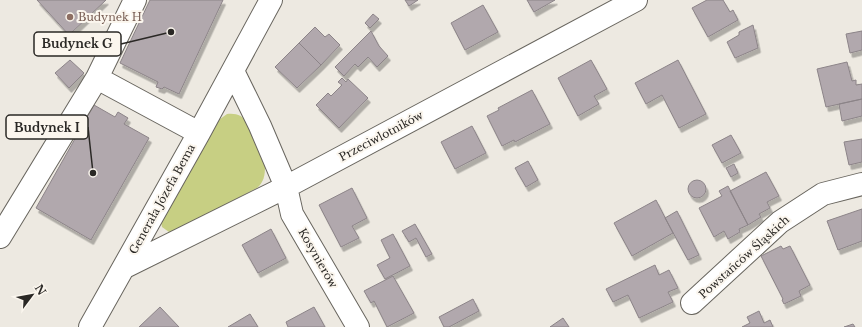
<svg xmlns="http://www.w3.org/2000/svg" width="862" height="327" font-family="'Libre Baskerville',serif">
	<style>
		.green { fill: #c7cf83 }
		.building { fill: #b1a8ad; stroke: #8c8488; filter: url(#shadow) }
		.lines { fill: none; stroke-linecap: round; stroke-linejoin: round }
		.minor-casing { stroke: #68655e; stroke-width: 24 }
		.minor { stroke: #fff; stroke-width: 22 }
		.education-dot { fill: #8d6e63; stroke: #fbf6ee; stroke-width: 1.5 }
		.labels { text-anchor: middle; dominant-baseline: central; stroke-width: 4; stroke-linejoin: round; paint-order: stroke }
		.education-label { font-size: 11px; fill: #785e54; stroke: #fbf6ee; text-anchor: start }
		.street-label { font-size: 11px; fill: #2a2825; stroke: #fbf6ee }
		.leader { fill: none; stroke: #2a2825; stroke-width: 1.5 }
		.callout-dot { fill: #2a2825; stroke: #fbf6ee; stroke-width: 1.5 }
		.callout { fill: #fbf6ee; stroke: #2a2825; stroke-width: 1.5 }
		.callout-label { font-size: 12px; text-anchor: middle; font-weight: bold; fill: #2a2825 }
	</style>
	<defs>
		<filter id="shadow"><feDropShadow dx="2.5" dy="4.5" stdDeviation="0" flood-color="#0004"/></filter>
	</defs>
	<rect width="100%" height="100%" fill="#ede9e1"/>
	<path class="green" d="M227,114C236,113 243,115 248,124L265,166C265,175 264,182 257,188L175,231L169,232L162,227L161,222L216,122Z"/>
	<path class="building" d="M37,0H106L69,35Z
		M150,0H223L179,94L164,87L162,89L156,87L158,82L120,63Z
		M405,0H418L409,6Z
		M527,0H555L534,12Z
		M707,0H723L730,12L733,10L738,20L708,37L692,8Z
		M483,5L498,32L465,50L451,23Z
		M373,14L379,19L370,28L365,23Z
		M753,25L758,48L735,58L727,42L739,35V32Z
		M315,27L325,37L329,34L340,45L321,65L299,43Z
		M371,31L379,46L388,56L377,67L368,57L358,67L355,64L344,76L335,67Z
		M862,31V50L850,53L846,34Z
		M299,43L321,65L297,88L275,67Z
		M70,60L84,73L69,88L55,73Z
		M591,60L607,89L594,96L599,104L578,116L558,78Z
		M678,60L706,114L679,128L662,95L646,104L635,83Z
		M847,62L852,81L856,80V85L862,84V99L826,107L817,69Z
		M342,78L346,82L348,79L368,98L339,128L316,105L328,93L331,96L342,85L338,82Z
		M532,90L550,124L515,142L514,140L502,146L487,116L499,110L498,108Z
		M862,99V116L842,121L839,104Z
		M94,105L115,117L118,112L128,118L124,124L149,138L91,240L36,208Z
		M472,126L486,153L455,169L441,142Z
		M731,135L741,153L722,163L712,145Z
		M862,139V162L849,165L844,142Z
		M528,161L538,180L526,187L515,168Z
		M734,164L738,173L731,177L726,168Z
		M766,172L779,196L767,202L770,208L759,214L761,217L748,225L730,191Z
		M688 189a9 9 0 1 1 18 0a9 9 0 1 1-18 0Z
		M728,186L748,225L739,229L740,232L728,239L724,231L714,237L699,208L722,196L719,191Z
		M352,188L367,218L352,226L359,238L341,247L319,205Z
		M656,200L673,233L632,256L614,223Z
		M862,209V241L838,250L827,221Z
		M677,211L699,255L688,260L665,218Z
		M415,224L432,254L426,257L416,238L409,242L402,231Z
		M271,229L286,258L258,273L242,245Z
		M393,234L410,266L385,279L377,265L390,258L381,240Z
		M781,246L783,249L790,246L810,285L799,291L801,296L784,304L782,300L783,299L761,256Z
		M655,265L659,275L669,270L678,288L668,292L673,302L639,318L628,295L613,302L606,289Z
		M393,276L414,313L387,327L374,301L371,303L364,291Z
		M473,299L479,311L449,327H444L439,317Z
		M160,307L179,327H139Z
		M314,307L325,327H288L286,322Z
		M759,311L764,323L770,320L773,327H742L750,323L747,317Z
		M250,314L258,327H228Z
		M563,318L569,327H550Z
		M853,324L855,327H844Z"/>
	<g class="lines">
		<g class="minor-casing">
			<path id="minor" d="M233,71L260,126L286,187L292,214L358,327
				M97,78L199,133
				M0,237L97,78L135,0
				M125,267L286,187L636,0
				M692,303L780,222L823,194L862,184
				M90,327L199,133L271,0"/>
		</g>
		<use href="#minor" class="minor"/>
	</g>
	<circle class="education-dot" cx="70" cy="17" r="4"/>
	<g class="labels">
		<g class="education-label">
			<text x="78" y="17">Budynek H</text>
		</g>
		<g class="street-label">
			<text transform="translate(381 136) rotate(-28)">Przeciwlotników</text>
			<text transform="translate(162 199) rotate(-61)">Generała Józefa Bema</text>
			<text transform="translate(744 257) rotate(-42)">Powstańców Śląskich</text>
			<text transform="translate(318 258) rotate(60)">Kosynierów</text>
		</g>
	</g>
	<path class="leader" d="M171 32L121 44M93 173L88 127"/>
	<g class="callout-dot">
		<circle cx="171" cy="32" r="4"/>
		<circle cx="93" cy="173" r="4"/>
	</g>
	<g class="callout">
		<rect x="34" y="32" width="87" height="24" rx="4"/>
		<rect x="6" y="115" width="82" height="24" rx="4"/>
	</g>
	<g class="callout-label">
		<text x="77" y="48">Budynek G</text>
		<text x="47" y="132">Budynek I</text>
	</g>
	<g transform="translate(32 295) rotate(58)" stroke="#fbf6ee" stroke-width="3" paint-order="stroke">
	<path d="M0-3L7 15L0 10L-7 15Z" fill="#2a2825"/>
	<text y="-6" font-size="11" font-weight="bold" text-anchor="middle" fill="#2a2825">N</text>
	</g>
</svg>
